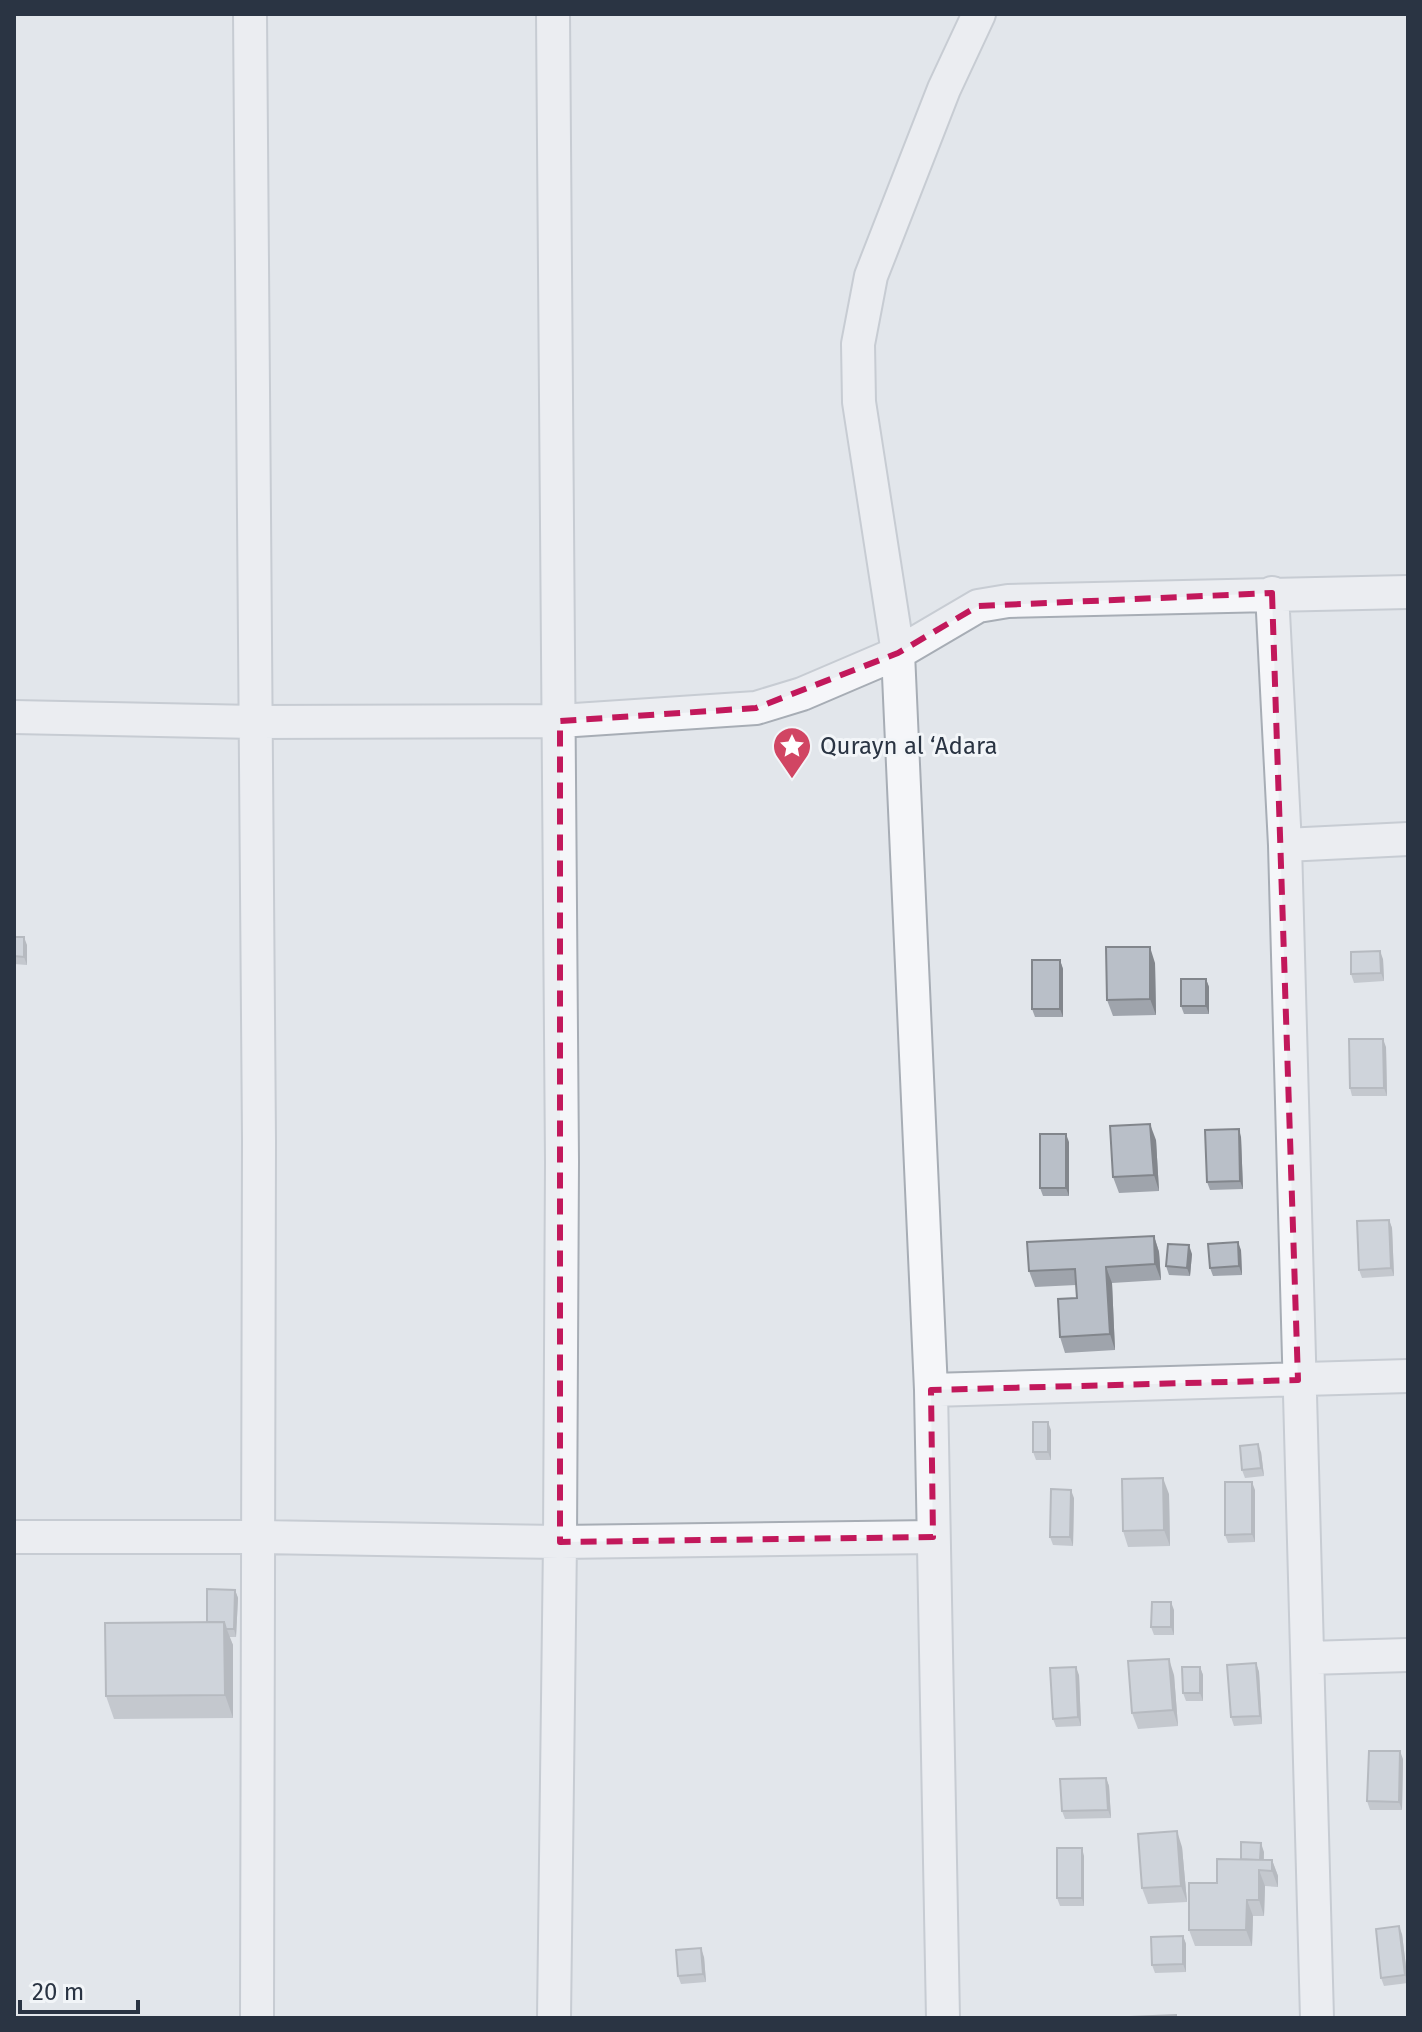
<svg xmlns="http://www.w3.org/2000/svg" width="1422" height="2032" font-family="'Fira Sans',sans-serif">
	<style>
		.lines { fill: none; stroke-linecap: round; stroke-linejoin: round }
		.street-casing { stroke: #a7adb5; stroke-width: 36 }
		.street { stroke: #f5f6f9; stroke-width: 32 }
		.wall { fill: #9fa4ac }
		.shaded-wall { fill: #82868c }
		.building { fill: #b9bfc8; stroke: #82868c; stroke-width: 2 }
		.marked { fill: none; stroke: #c2185b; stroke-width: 6; stroke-dasharray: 16 10; stroke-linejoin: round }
		.labels { text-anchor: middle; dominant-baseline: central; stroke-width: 6; stroke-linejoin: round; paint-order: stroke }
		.poi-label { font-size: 24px; fill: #2a3443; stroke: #f2f5f8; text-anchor: start }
	</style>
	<rect width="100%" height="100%" fill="#e2e6eb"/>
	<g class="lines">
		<g class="street-casing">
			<path id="street" d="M250,14L259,1141L257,2018
				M553,14L562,1162L560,1542L554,2018
				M1272,593L1285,845L1317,2018
				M14,717L255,722L560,721L756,708L802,694L898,653L978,606L1008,601L1408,592
				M1285,845L1408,839
				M931,1390L1408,1376
				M14,1537H260L560,1542L933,1537
				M1308,1658L1408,1655
				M943,2018L931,1390L898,653L859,402L858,344L871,276L944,89L979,14"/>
		</g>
		<use href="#street" class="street"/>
	</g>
	<path class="wall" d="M14,937L27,945V965L14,964Z
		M1383,959L1384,981L1354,983L1351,974Z
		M1060,960L1063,969V1017H1035L1032,1009Z
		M1155,963L1156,1015L1113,1016L1107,1000Z
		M1206,979L1209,987V1014H1184L1181,1006Z
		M1386,1047L1387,1096H1352L1350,1088Z
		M1241,1137L1243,1189L1210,1190L1207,1182Z
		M1156,1140L1159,1191L1119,1193L1113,1177Z
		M1069,1142V1196H1043L1040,1188Z
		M1389,1220L1392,1228L1394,1276L1362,1278L1359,1270Z
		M1154,1236L1159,1252L1161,1280L1112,1283L1115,1350L1065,1353L1060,1337L1077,1298L1076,1285L1035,1287L1029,1271Z
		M1241,1250L1242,1275L1213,1276L1210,1268Z
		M1192,1254L1190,1276L1169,1275L1166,1266Z
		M1051,1430V1460H1036L1033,1452Z
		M1261,1452L1264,1476L1245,1478L1242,1470Z
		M1255,1490V1542L1228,1543L1225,1535Z
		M1169,1494L1170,1546L1128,1547L1123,1531Z
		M1074,1498L1073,1546L1053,1545L1050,1537Z
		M235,1590L238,1598L236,1637H229L233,1645V1718L114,1719L106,1696L207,1622Z
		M1174,1610V1635H1154L1151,1627Z
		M1256,1663L1259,1672L1262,1724L1234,1726L1231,1717Z
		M1200,1667L1203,1675V1701H1186L1183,1693Z
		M1079,1675L1081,1726L1056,1727L1053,1719Z
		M1174,1675L1178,1726L1138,1729L1132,1713Z
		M1403,1759L1402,1810H1370L1367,1801Z
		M1106,1778L1109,1786L1111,1818L1065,1819L1062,1811Z
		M1182,1847L1187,1902L1148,1904L1142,1888Z
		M1264,1852V1860H1272L1278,1876V1887L1265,1886L1264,1916H1253L1252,1946H1195L1189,1930L1217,1883L1241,1859Z
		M1084,1856V1906H1060L1057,1898Z
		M1402,1934L1408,1983L1384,1986L1381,1978Z
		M1183,1936L1186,1944V1972L1155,1973L1152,1965Z
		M704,1957L706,1982L681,1984L678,1976Z"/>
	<path class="shaded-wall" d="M24,937L27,945V965L24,957Z
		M1150,947L1155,963L1156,1015L1150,999Z
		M1380,951L1383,959L1384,981L1381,973Z
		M1060,960L1063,969V1017L1060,1009Z
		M1206,979L1209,987V1014L1206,1006Z
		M1383,1039L1386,1047L1387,1096L1384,1088Z
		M1150,1124L1156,1140L1159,1191L1154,1175Z
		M1239,1129L1241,1137L1243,1189L1240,1181Z
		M1066,1134L1069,1142V1196L1066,1188Z
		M1389,1220L1392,1228L1394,1276L1391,1268Z
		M1154,1236L1159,1252L1161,1280L1155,1264Z
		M1238,1242L1241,1250L1242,1275L1239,1266Z
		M1189,1245L1192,1254L1190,1276L1187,1268Z
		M1106,1267L1112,1283L1115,1350L1110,1334Z
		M1048,1422L1051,1430V1460L1048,1452Z
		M1258,1444L1261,1452L1264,1476L1261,1468Z
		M1163,1478L1169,1494L1170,1546L1164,1530Z
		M1252,1482L1255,1490V1542L1252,1534Z
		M1071,1490L1074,1498L1073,1546L1070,1537Z
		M235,1590L238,1598L236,1637L234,1629Z
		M1171,1602L1174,1610V1635L1171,1627Z
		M224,1622L233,1645V1718L225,1695Z
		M1169,1659L1174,1675L1178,1726L1173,1710Z
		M1256,1663L1259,1672L1262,1724L1260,1716Z
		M1076,1667L1079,1675L1081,1726L1078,1717Z
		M1200,1667L1203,1675V1701L1200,1693Z
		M1400,1751L1403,1759L1402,1810L1399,1802Z
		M1106,1778L1109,1786L1111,1818L1108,1810Z
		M1177,1831L1182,1847L1187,1902L1181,1886Z
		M1261,1843L1264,1852L1263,1870L1260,1866Z
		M1082,1848L1084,1856V1906L1082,1898Z
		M1272,1860L1278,1876V1887L1272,1871Z
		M1259,1870L1265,1886L1264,1916L1259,1900Z
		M1247,1900L1253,1916L1252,1946L1246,1930Z
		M1399,1926L1402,1934L1408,1983L1405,1975Z
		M1183,1936L1186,1944V1972L1183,1964Z
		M701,1948L704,1957L706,1982L703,1974Z"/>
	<path class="building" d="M14,937H24V957L14,956Z
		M1106,947H1150V999L1107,1000Z
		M1380,951L1381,973L1351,974V952Z
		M1032,960H1060V1009H1032Z
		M1181,979H1206V1006H1181Z
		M1349,1039H1383L1384,1088H1350Z
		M1150,1124L1154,1175L1113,1177L1110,1126Z
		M1239,1129L1240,1181L1207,1182L1205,1130Z
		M1040,1134H1066V1188H1040Z
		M1389,1220L1391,1268L1359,1270L1357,1221Z
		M1154,1236L1155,1264L1106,1267L1110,1334L1060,1337L1058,1299L1077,1298L1075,1269L1029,1271L1027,1242Z
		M1238,1242L1239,1266L1210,1268L1208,1244Z
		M1168,1244L1189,1245L1187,1268L1166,1266Z
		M1033,1422H1048V1452H1033Z
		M1258,1444L1261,1468L1242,1470L1240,1446Z
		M1163,1478L1164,1530L1123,1531L1122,1479Z
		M1225,1482H1252V1534L1225,1535Z
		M1051,1489L1071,1490L1070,1537H1050Z
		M207,1589L235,1590L234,1629H226L224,1622H207Z
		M1152,1602H1171V1627H1151Z
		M224,1622L225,1695L106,1696L105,1623Z
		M1169,1659L1173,1710L1132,1713L1128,1661Z
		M1256,1663L1260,1716L1231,1717L1227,1665Z
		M1076,1667L1078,1717L1053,1719L1050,1668Z
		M1182,1667H1200V1693H1183Z
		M1369,1751H1400L1399,1802L1367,1801Z
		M1106,1778L1108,1810L1062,1811L1060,1779Z
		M1177,1831L1181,1886L1142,1888L1138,1834Z
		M1241,1842L1261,1843L1260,1860L1241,1859Z
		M1057,1848H1082V1898H1057Z
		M1217,1859L1272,1860V1871L1259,1870V1900H1247L1246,1930H1189V1883H1217Z
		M1399,1926L1405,1975L1381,1978L1376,1929Z
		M1183,1936V1964L1152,1965L1151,1937Z
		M701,1948L703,1974L678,1976L676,1950Z
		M1176,2015V2018H1130V2017Z"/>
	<path d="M0 0H1422V2032H0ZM1272,593L1298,1380L931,1390L933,1537L560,1542V721L756,708L898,653L978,606Z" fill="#e2e6eb" fill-opacity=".55" fill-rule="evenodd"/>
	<path class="marked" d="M1272,593L1298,1380L931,1390L933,1537L560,1542V721L756,708L898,653L978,606Z"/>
	<defs>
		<g id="sight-pin" transform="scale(2)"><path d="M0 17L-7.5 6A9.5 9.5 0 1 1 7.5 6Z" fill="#d14563" stroke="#f2f5f8"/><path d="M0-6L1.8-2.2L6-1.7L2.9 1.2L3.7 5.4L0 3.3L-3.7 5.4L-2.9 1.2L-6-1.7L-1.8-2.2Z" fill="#fff"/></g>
	</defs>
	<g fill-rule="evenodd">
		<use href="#sight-pin" x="792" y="746"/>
	</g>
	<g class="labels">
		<g class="poi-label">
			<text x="820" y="746">Qurayn al ‘Adara</text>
		</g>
	</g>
	<rect width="1422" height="2032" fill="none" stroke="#2a3443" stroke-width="32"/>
	<path d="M20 2000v12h118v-12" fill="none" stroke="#2a3443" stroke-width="4"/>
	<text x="32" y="2000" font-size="24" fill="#2a3443" stroke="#f2f5f8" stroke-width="6" paint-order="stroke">20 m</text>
</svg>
